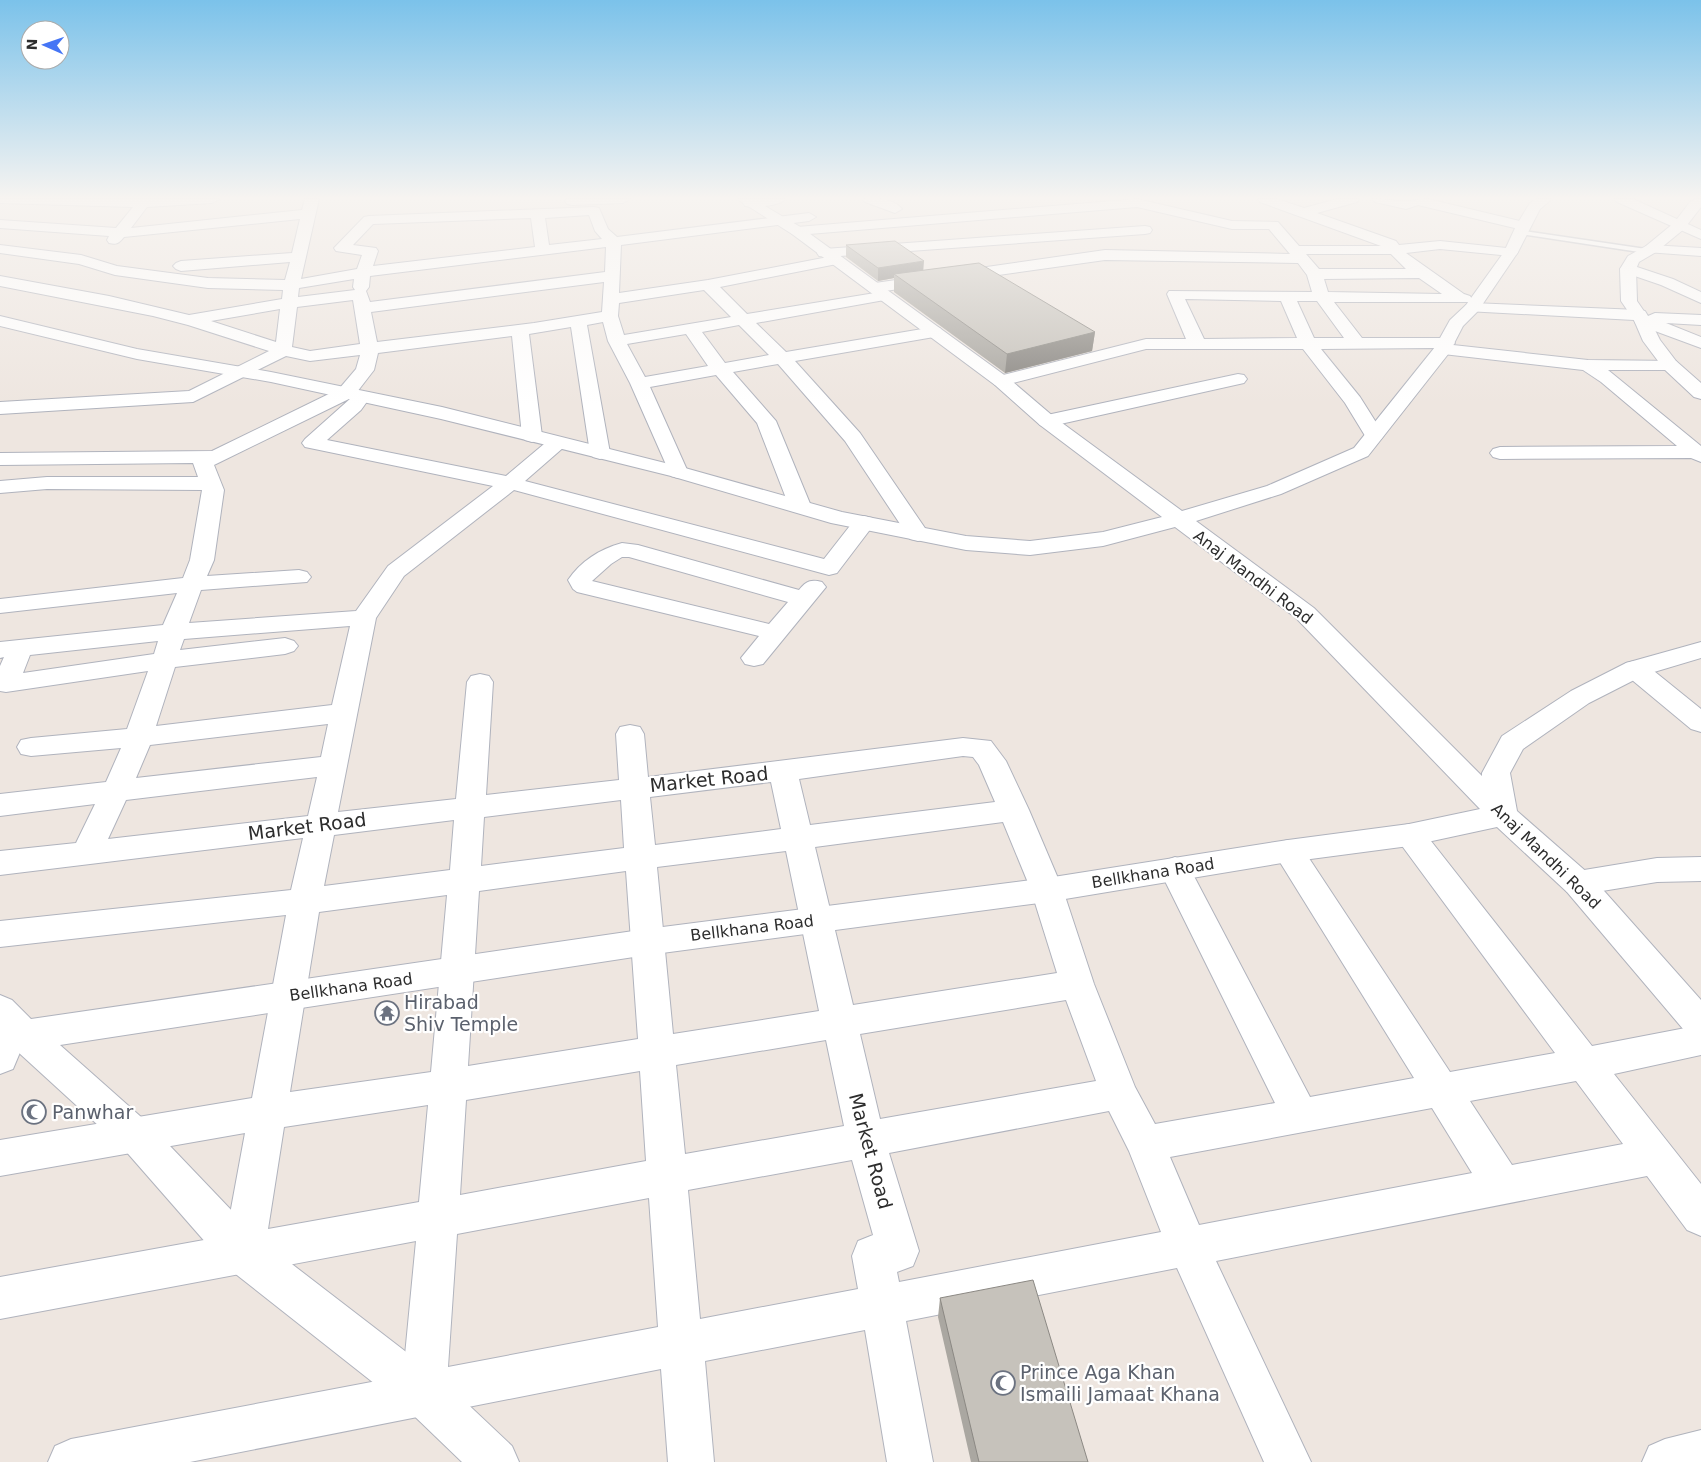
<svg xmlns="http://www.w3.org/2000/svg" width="1701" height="1462" font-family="'DejaVu Sans',sans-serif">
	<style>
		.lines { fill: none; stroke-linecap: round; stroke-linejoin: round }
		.lane-casing { stroke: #b0b3bd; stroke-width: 3 }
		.street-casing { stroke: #b0b3bd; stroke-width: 2 }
		.secondary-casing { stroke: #b0b3bd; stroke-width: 2 }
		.lane { fill: #fff; fill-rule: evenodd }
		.street { fill: #fff; fill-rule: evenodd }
		.secondary { fill: #fff; fill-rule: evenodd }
		.wall { fill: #aaa7a1 }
		.shaded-wall { fill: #8b8883 }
		.building { fill: #c6c2bb; stroke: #8b8883 }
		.labels { text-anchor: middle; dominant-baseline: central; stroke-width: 4.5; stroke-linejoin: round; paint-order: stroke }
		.street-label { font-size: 16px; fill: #2d2d2d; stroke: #fff }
		.near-street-label { font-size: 19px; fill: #2d2d2d; stroke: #fff }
		.near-worship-label { font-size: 19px; fill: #5b616d; stroke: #fff; text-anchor: start }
	</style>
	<rect width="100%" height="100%" fill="#eee6e0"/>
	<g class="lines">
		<g class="lane-casing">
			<path id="lane" d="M1517,230L1646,249L1650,251L1646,253L1520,234H1517Z"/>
		</g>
		<g class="street-casing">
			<path id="street" d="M0,199H219L212,203L147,207L131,228L302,210L305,199H319L301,279L357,269L362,255L336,251L334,248L364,217L369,216L594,207L599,208L608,229L617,237L809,213L816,217L809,221L621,245L619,293L708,280L828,257L819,256L817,253L819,250L824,249L1145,226L1150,227L1152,230L1150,233L1145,234L840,256L845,260L842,263L720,287L747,314L875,293L869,291L867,288L869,285L875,283L1105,250L1290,254L1269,229H1232L1137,207L797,235L792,234L790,231L792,228L797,227L1137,199L1232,221L1278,222L1299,246H1381L1260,202L1258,199H1277L1304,208L1337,199H1359L1357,202L1317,213L1396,241L1399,245L1440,241L1516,249L1518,252L1516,255L1511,256L1440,249L1406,253L1464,294L1470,296L1472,299L1470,302H1334L1362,338H1446L1452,339L1455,343L1453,345L1588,360L1676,361L1679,365L1676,369L1670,370H1608L1701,446V462L1691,458L1500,459L1493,457L1490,453L1493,449L1500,447L1677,446L1601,382L1583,370L1443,354L1437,353L1435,348L1321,349L1360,397L1384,435L1381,439L1374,441L1367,439L1345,403L1303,349H1146L1001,386L995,385L992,381L995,377L1146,339H1186L1167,294L1169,291L1312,292L1307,275L1298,263L1105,260L885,291L890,293L892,296L890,299L756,323L786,352L934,327L940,328L943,332L940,336L934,337L795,361L860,433L929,534L926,539L918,541L910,539L845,441L778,364L733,372L776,421L811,506L808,511L800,512L792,511L789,506L757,423L716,375L650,387L688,472L685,476L678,478L671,476L630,383L608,341L603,322L587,325L610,453L607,457L600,459L593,457L590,453L571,327L529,334L542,436L539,440L532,442L525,440L522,436L512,336L378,353L374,370L357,392H369L371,396L361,410L327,440L506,476L550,439L557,437L564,439L567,443L564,447L525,481L824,559L856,518L864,516L872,518L875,523L837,573L829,575L514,490L404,576L376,618L338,812L456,799L467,682L471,676L480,674L489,676L493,682L486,795L619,780L616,734L620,727L630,725L640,727L644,734L648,777L963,738L991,741L1006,761L1029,810L1063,890L1094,984L1135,1087L1155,1124L1275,1103L1159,869L1164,861L1175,857L1186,861L1310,1097L1414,1078L1273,851L1277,843L1288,840L1299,843L1450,1072L1555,1053L1394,835L1398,827L1409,824L1420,827L1592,1046L1701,1025V1055L1614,1074L1701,1184V1236L1687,1230L1647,1176L1216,1261L1311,1462H1264L1177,1268L906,1321L933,1462H887L865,1330L705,1361L714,1462H668L661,1369L190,1462H48L55,1446L71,1439L403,1376L416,1241L0,1319V1277L226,1236L245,1133L0,1176V1140L252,1098L286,915L0,947V921L291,890L303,838L0,875V851L76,843L95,804L0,816V794L106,782L121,748L31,756L21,754L17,747L21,740L31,738L127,729L148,671L6,692L0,691V666L4,657L0,658V642L163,625L177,593L0,613V599L183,578L190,560L202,490L47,489L0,493V481L47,477H198L193,463L0,465V453L212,451L339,389L356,369L360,355L310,361L286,356L193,402L0,414V402L189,391L269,351L188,325L153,316L0,286V276L109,296L189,315L282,299L283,290L208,288L115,275L79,264L0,253V245L81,255L117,266L208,278L285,280L290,262L181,271L176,269L173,266L176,263L181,261L292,253L300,219L124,237C119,243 117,245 109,243L107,240L109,236L0,228V220L116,228L133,207L0,203ZM589,215L595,231L602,239L549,245L545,218ZM531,218L535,247L373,266L378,251L376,248L353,245L373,224ZM606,247L605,272L370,302L366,291L369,287L370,276ZM1306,254H1391L1406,269H1319ZM1419,278L1442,294L1328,292L1324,279ZM354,279L353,287L355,290L298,297L299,288ZM604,282L602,312L534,323L377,342L371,312ZM704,290L731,317L624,335L618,316L619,303ZM1185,299L1281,301L1297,338L1204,339ZM353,300L360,344L310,351L292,347L297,307ZM1297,301H1317L1344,338H1314ZM280,309L276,342L211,321ZM739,325L769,355L725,363L702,332ZM686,334L708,366L645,377L627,344ZM351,398L305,439L302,443L305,447L493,486L388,566L356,611L189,623L201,590L307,582L311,577L307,572L299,570L207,576L214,560L224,490L214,465ZM350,626L332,705L156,726L175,667L285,654L294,651L298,646L294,641L285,638L180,650L184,639ZM158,641L154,654L23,673L30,655ZM328,724L321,757L136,778L150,745ZM963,756L973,757L979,765L995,802L810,825L799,779ZM317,777L308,816L108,839L126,800ZM771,782L781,829L655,845L650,797ZM621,800L624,848L481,866L484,817ZM454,820L450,870L324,886L334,835ZM1003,822L1031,890L1057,973L853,1005L815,847ZM786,851L819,1011L673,1034L657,867ZM626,871L638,1039L468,1066L479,891ZM447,895L431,1072L290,1092L319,912ZM1066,1000L1096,1081L880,1119L860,1034ZM826,1040L844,1126L685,1154L676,1065ZM640,1071L646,1161L460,1195L466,1100ZM1576,1081L1623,1144L1512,1165L1470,1101ZM428,1105L419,1202L268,1229L284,1127ZM1432,1108L1472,1173L1199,1225L1170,1157ZM1109,1111L1129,1151L1161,1232L899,1282L897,1272L913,1266L919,1251L889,1153ZM852,1160L873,1235L858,1241L852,1256L858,1289L700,1319L688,1190ZM649,1198L658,1327L448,1367L457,1234Z
				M567,199H630L623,203L572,205L567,204L565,201Z
				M750,199H786C779,206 755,208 745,206L743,203L745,200Z
				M863,199C876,198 893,198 902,209L895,213L865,202Z
				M1373,199L1405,201L1428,199L1528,223L1530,226L1528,229L1523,230L1418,205L1406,209L1375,202Z
				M1615,199H1633L1701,230V239L1617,202Z
				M1651,245L1701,248V256L1646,252L1644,249L1646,246Z
				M1628,264L1673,279L1701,292V303L1661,285L1623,272L1620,269L1623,266Z
				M1472,303L1639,310L1645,311L1648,316L1655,313L1701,315V325L1666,323L1701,337V348L1636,324L1634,320L1466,311L1464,308L1466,305Z
				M1238,374L1244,375L1247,379L1244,383L1047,427L1040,425L1037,421L1040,417L1047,415Z
				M622,543L638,545L799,590C806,581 811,579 822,582L826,587L763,664L754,666L745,664L741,658L759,636L577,592L573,589L568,580C581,561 600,549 622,543ZM622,557H629L788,602L769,624L592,581L611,564Z
				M1635,661L1644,663L1701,709V732L1691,729L1626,675L1622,669L1626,663Z
				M1701,857V881L1657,882L1578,895L1567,892L1562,883L1567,874L1578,871L1657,858Z
				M8,1023L21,1027L26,1038L13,1069L0,1074V1025Z"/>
		</g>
		<g class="secondary-casing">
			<path id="secondary" d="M737,199H753L802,228L1007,377L1054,417L1182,511L1267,486L1354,448L1435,347L1450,320L1466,305L1504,252L1516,226L1530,203L1536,199H1552L1540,209L1518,252L1478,311L1463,326L1449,353L1368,456L1281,494L1196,521L1314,608L1482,776V773L1502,736L1571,691L1626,663L1701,642V658L1644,675L1589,703L1523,749L1510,773L1517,811L1589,874L1701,1000V1040L1689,1036L1567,892L1497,827L1409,846L1288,862L1047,902L647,955L60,1045L149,1124L258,1238L440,1378L512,1446L519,1462H462L408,1410L228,1268L123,1148L18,1052L0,1054V995L12,1000L31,1019L647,929L1047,878L1288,840L1409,824L1480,809L1296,618L1175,527L1103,546L1030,555L966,550L831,523L671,476L441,419L271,382L137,359L0,326V316L137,349L271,372L442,407L685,468L842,512L966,536L1030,541L1103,532L1162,517L1040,425L995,385L792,234Z
				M1696,199H1701V207L1684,229L1656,252L1639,262L1636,269L1637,301L1650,320L1660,340L1676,361L1701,383V399L1694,397L1664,369L1643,341L1634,320L1621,301L1620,269L1628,256L1646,246L1674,223L1690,202Z
				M1701,1430V1462H1642L1649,1446L1665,1439Z"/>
		</g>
		<use href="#lane" class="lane"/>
		<use href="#street" class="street"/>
		<use href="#secondary" class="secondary"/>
	</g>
	<path class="wall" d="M846,245L923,270L1095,332L1092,351L1005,373L894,292V278L878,281L846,257Z
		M940,1298L1088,1462H971L938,1317Z"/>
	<path class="shaded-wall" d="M924,261L923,274H894V278L878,281V268Z
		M1095,332L1092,351L1005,373L1007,354Z"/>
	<path class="building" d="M895,241L924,261L878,268L846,245Z
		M979,263L1095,332L1007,354L894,274Z
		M1033,1280L1088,1462H979L940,1298Z"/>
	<linearGradient id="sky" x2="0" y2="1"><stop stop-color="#7bc2ea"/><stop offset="0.49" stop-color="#f7f4f1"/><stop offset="1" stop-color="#f7f4f1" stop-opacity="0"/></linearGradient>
	<rect width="1701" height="404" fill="url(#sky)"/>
	<defs>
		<g id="temple-ring" transform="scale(1.25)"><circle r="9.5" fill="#fff" stroke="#6b7280" stroke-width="1.5"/><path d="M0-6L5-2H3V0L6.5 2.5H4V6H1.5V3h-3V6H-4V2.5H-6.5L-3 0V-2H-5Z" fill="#6b7280"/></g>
		<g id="mosque-ring" transform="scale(1.25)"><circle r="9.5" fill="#fff" stroke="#6b7280" stroke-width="1.5"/><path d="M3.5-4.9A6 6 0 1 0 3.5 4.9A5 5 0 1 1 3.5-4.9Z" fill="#6b7280"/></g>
	</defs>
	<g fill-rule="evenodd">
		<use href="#temple-ring" x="387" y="1013"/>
		<use href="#mosque-ring" x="34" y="1112"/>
		<use href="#mosque-ring" x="1003" y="1383"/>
	</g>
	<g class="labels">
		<g class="street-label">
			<text transform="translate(1253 577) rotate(37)">Anaj Mandhi Road</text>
			<text transform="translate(1546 856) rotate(44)">Anaj Mandhi Road</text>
			<text transform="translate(1153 873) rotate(-9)">Bellkhana Road</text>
			<text transform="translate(752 928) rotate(-7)">Bellkhana Road</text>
			<text transform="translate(351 987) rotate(-8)">Bellkhana Road</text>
		</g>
		<g class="near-street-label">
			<text transform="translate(709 779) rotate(-6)">Market Road</text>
			<text transform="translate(307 826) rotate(-7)">Market Road</text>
			<text transform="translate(871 1151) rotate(75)">Market Road</text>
		</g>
		<g class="near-worship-label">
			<text x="404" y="1002">Hirabad<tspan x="404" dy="22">Shiv Temple</tspan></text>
			<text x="52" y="1112">Panwhar</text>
			<text x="1020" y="1372">Prince Aga Khan<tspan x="1020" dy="22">Ismaili Jamaat Khana</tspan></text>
		</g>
	</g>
	<g transform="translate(45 45) rotate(272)"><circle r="24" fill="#ffffff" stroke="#ababab"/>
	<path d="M0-4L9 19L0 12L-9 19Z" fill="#4575f5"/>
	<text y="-8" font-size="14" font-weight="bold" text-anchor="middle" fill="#2d2d2d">N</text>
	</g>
</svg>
